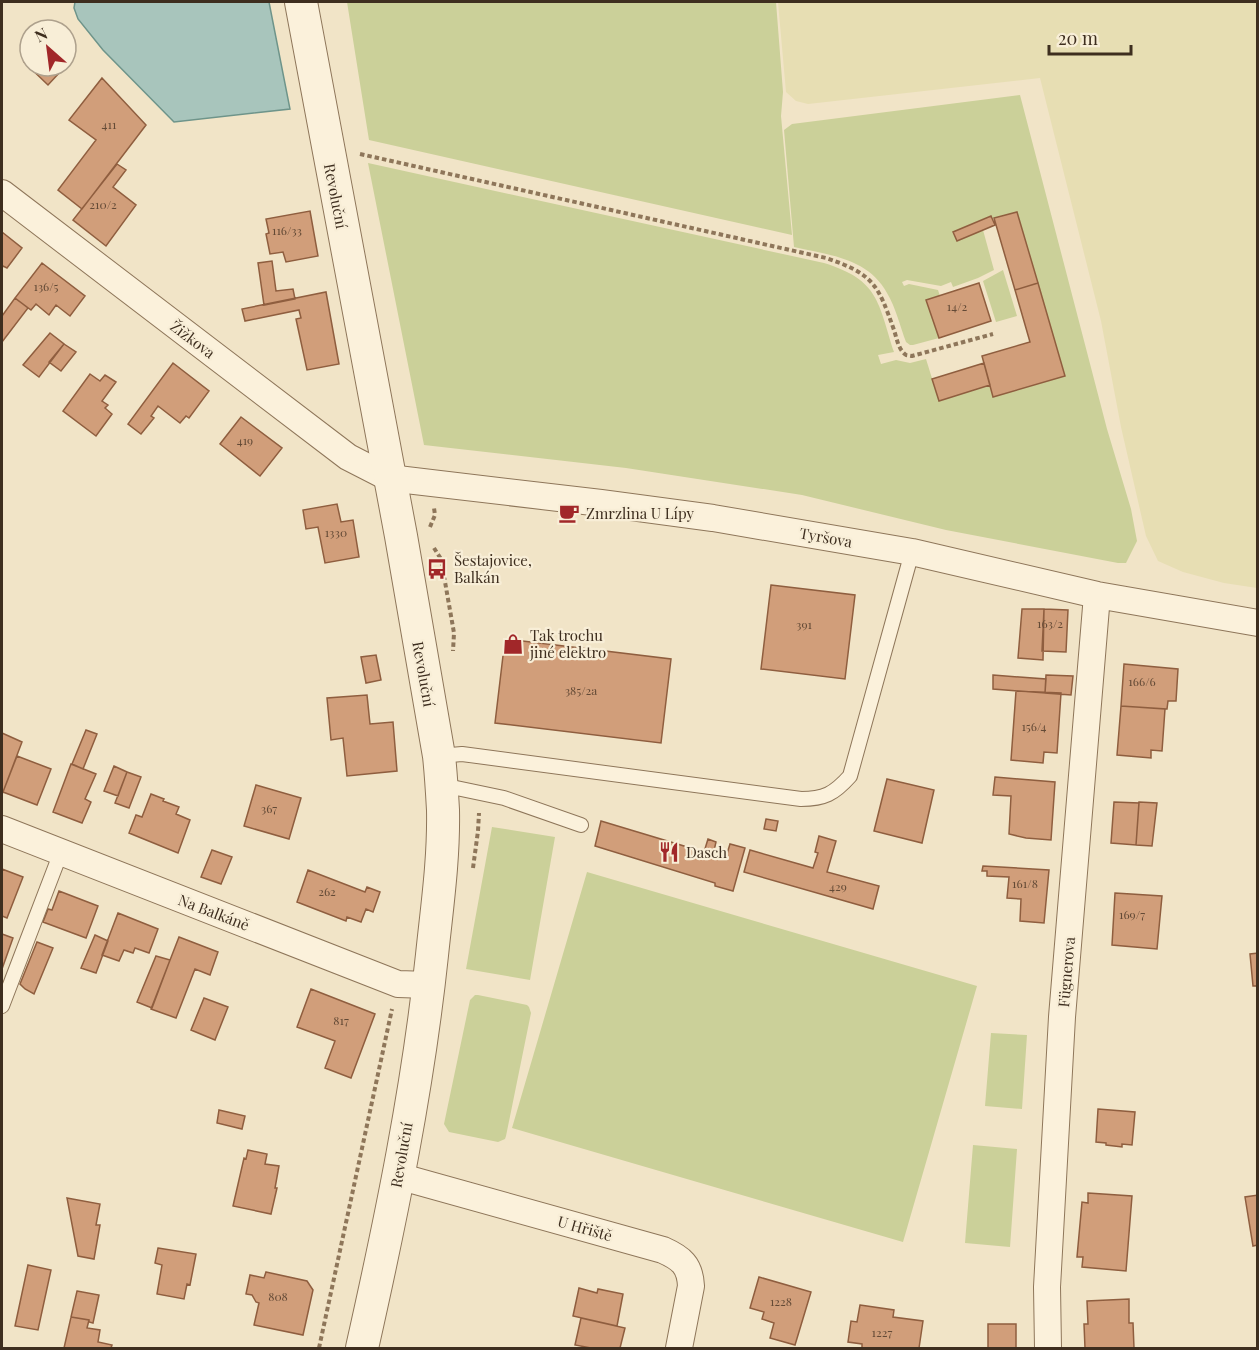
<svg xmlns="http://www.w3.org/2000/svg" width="1259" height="1350" font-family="'Playfair Display',serif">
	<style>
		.farmland { fill: #e7deb3 }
		.green { fill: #cbd099 }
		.water { fill: #a8c5bc; stroke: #6e948a; stroke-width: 1.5 }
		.building { fill: #d19e7a; stroke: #8f5e3f; stroke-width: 1.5 }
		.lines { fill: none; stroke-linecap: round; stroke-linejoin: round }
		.service-casing { stroke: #8e765a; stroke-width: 16 }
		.minor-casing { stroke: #8e765a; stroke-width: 28 }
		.tertiary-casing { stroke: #8e765a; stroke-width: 34 }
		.path { stroke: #8e765a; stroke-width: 4; stroke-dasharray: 4.5 3; stroke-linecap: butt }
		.service { stroke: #fbf1db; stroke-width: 14 }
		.minor { stroke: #fbf1db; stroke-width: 26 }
		.tertiary { stroke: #fbf1db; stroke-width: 32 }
		.labels { text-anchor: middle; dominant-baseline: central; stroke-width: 4.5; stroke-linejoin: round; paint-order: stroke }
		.number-label { font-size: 12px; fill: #634a36 }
		.street-label { font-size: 15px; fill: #3e2e1f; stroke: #f8eed7 }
		.poi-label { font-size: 15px; fill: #3e2e1f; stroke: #f8eed7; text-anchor: start }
	</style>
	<rect width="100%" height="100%" fill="#f1e4c7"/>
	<path class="farmland" d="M778,2H1257V588L1224,583L1183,572L1158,561L1146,536L1121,427L1101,321L1040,78L808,104L796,101L786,92Z"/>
	<path class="green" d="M347,2H776L783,92L781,116L792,235L369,140Z
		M1020,95L1107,429L1131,509L1137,541L1126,563H1118L946,530L802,495L626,468L424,445L368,163L824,263C879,280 878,302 894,352L878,355L881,364L896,360L910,363L926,359L939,401L990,385L993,397L1065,376L1017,212L992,219L990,216L953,232L957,241L983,230L994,270L978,278L953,287L951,282L941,286L907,280L902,282L904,286L909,284L938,290L940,296L927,301L939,338L913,345H910L906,342C900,326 896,308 887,293C868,258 829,255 794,247L784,130L792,124Z
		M1003,270L1017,316L996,322L983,281Z
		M492,827L555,837L530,980L466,969Z
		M587,872L977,986L903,1242L512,1128Z
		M475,995H478L527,1005L529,1007L531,1013L506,1136L505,1139L498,1142L449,1132L444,1124L470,1000Z
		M991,1033L1027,1035L1022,1109L985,1106Z
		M973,1145L1017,1149L1010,1247L965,1243Z"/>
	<path class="water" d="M75,2H269L290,109L174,122L103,50L78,19L74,8Z"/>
	<path class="building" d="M66,49L74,57L48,85L24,62L30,55V66H66Z
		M102,78L146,125L82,209L58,190L96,140L69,120Z
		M117,164L126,170L113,187L136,205L106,246L73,220Z
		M310,211L318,256L286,262L283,252L270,254L266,234L269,233L266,219Z
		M1017,212L1038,283L1015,290L994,218Z
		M991,216L995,225L957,241L953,232Z
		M2,232L22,248L7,268L3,266L2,268Z
		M272,261L276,291L293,289L295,299L264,305L258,263Z
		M42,263L85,296L70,316L56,305L49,315L36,304L31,310L15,298Z
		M979,283L991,321L939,338L926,300Z
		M1038,283L1065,376L993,397L982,356L1030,342L1015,290Z
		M326,292L339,364L307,370L296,319L301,318L299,310L245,321L242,309Z
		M15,298L28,308L2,342V316Z
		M50,333L64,344L39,377L23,365Z
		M64,344L76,352L61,371L49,362Z
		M173,363L209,391L189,418L186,416L180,423L158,406L151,416L154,418L141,434L128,424Z
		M984,363L990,385L939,401L932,379Z
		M90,374L100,381L105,375L116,382L102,401L108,405L105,408L112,414L96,436L63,411Z
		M241,417L282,448L260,476L220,444Z
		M337,504L341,522L353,520L359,557L325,563L318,527L306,529L303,510Z
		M771,585L855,595L845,679L761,669Z
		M1022,609H1044L1043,660L1018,658Z
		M1044,609L1068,610L1066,652L1042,651Z
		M505,639L671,659L661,743L495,723Z
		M376,655L381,680L366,683L361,657Z
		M1124,664L1178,669L1176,701H1168L1167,709L1121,706Z
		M993,675L1046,679L1045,693L993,689Z
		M1046,675L1073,676L1071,695L1045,693Z
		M1016,691L1061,693L1057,753L1044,752L1043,763L1011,760Z
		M367,695L370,724L393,722L397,771L347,776L343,738L331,740L327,698Z
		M1121,706L1165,709L1162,751L1151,750V758L1117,755Z
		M86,730L97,734L83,769L72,764Z
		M2,733L22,742L3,792L2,791Z
		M17,756L51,769L37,805L3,792Z
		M71,764L96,774L85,799L91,802L82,823L53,812Z
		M114,766L127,772L118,796L104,791Z
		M127,772L141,777L129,808L115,803Z
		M995,777L1055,782L1051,840L1026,838L1009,834L1011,796L993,795Z
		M887,779L934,790L922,843L874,831Z
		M256,785L301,798L289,839L244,826Z
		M151,794L164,799L163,801L179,807L176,814L190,820L178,853L129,833L136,815L142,817Z
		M1114,802L1139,803L1136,845L1111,843Z
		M1139,802L1157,803L1152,846L1136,845Z
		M766,819L778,821L776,831L764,829Z
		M601,821L704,852L708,839L716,842L713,855L723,858L724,856L726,857L730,844L745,848L733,891L715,886V883L595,846Z
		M819,836L836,841L827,872L879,886L873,909L744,872L750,850L813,868L818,853L815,852Z
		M212,850L232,857L221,884L201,877Z
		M983,866L1049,870L1044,923L1020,921L1021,899L1007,898L1009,877L987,876V871H982Z
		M2,869L23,877L7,918L2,916Z
		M308,870L365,892L367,887L380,892L373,912L366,909L361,922L347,917L346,921L297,902Z
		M59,891L98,906L86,938L43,922L48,909L52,910Z
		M1115,893L1162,896L1157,949L1112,945Z
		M118,913L158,929L149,953L135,948L133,953L124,950L119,961L102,955Z
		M2,934L13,938L2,969Z
		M95,935L108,941L96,973L81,968Z
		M179,937L218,952L210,975L195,969L176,1018L151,1009Z
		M37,942L53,948L34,994L25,989L20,984Z
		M1258,953V986H1253L1250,954Z
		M156,956L170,960L152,1008L137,1002Z
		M311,989L375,1014L351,1078L325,1068L335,1041L297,1027Z
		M204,998L228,1007L215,1040L191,1030Z
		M1098,1109L1135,1112L1132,1145L1122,1144V1147L1106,1145V1143L1096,1142Z
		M219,1110L245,1116L242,1129L217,1123Z
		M248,1150L267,1154L265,1164L279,1166L275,1188H277L271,1214L233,1206L244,1158L246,1159Z
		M1088,1193L1132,1196L1126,1271L1082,1267L1083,1257H1077L1082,1202L1088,1203Z
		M1258,1195V1245L1253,1246L1245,1197Z
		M67,1198L100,1204L96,1225H100L94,1259L78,1256Z
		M158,1248L196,1254L190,1285L187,1284L184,1299L157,1294L162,1265L155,1263Z
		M28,1265L51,1270L38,1330L15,1326Z
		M266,1272L307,1281L313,1290L303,1335L254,1325L259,1303L256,1302L252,1295L246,1294L250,1275L264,1278Z
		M759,1277L811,1292L795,1345L770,1338L774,1323L762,1319L764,1312L750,1308Z
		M579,1288L597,1293L598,1289L623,1294L617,1326L573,1316Z
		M77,1291L99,1295L93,1323L89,1322V1320L71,1317Z
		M1129,1299V1323H1133L1134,1348H1085L1084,1324H1088L1087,1301Z
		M860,1305L894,1310L893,1317L923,1321L919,1348H862V1344L848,1342L851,1321L857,1322Z
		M71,1317L89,1320L87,1328L100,1330L98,1342L112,1345L111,1348H64Z
		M581,1318L625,1328L620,1348H591L575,1345Z
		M988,1324H1016V1348H988Z"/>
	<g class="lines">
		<g class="service-casing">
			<path id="service" d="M439,756L462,754L801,799C824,799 834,794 850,776L912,552
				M442,785L504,798L581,825
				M2,1006L61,852"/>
		</g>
		<g class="minor-casing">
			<path id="minor" d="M2,193L348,457L389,478L601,503L713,518L912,552L1097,595L1258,623
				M2,829L398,984L429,985
				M398,1176L663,1250C681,1258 690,1265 691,1286L679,1348
				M1048,1348L1047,1287L1062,1017L1097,595"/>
		</g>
		<g class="tertiary-casing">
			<path id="tertiary" d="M301,2L401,536L439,756C441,774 442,792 443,810C444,859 437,907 432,955C418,1088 391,1219 362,1348"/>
		</g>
		<path class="path" d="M360,154L826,258C874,274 878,285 894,330C897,339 898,349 906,355L912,356L993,334
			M430,527L435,515L434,508
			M434,548L441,559L454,633L453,651
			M473,868L478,831L479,813
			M319,1348L392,1009"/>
		<use href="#service" class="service"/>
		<use href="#minor" class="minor"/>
		<use href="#tertiary" class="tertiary"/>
	</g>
	<defs>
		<g id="cafe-bare" transform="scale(1.62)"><path d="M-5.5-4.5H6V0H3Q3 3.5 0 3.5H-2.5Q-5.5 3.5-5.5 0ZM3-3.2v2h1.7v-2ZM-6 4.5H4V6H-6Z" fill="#a12729" stroke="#f8eed7" stroke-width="2.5" paint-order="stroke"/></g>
		<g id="bus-bare" transform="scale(1.62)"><path d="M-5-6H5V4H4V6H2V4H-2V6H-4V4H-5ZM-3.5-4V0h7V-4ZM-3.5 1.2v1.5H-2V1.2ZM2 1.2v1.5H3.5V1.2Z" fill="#a12729" stroke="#f8eed7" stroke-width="2.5" paint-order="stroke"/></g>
		<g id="shop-bare" transform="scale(1.62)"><path d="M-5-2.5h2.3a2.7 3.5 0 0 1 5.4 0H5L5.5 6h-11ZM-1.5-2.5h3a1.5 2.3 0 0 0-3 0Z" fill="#a12729" stroke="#f8eed7" stroke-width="2.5" paint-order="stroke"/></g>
		<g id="restaurant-bare" transform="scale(1.62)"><path d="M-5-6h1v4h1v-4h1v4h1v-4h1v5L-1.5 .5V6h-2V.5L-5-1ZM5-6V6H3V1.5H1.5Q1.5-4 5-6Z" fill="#a12729" stroke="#f8eed7" stroke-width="2.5" paint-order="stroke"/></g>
	</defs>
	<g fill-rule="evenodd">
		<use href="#cafe-bare" x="569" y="513"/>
		<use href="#bus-bare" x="437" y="569"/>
		<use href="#shop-bare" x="513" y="644"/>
		<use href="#restaurant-bare" x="669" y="852"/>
	</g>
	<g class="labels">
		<g class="number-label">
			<text x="109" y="124">411</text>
			<text x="103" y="204">210/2</text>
			<text x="287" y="230">116/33</text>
			<text x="46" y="286">136/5</text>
			<text x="957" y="306">14/2</text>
			<text x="245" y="440">419</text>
			<text x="336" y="532">1330</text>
			<text x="1050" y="623">163/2</text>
			<text x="804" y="624">391</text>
			<text x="1142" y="681">166/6</text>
			<text x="581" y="690">385/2a</text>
			<text x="1034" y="726">156/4</text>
			<text x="269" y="808">367</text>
			<text x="1025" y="883">161/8</text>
			<text x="838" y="886">429</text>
			<text x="327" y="891">262</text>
			<text x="1132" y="914">169/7</text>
			<text x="341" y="1020">817</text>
			<text x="278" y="1296">808</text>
			<text x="781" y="1301">1228</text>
			<text x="882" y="1332">1227</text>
		</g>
		<g class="street-label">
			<text transform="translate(336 196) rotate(79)">Revoluční</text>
			<text transform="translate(193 339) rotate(37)">Žižkova</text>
			<text transform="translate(826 537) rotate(10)">Tyršova</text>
			<text transform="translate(424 674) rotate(80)">Revoluční</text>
			<text transform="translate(214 912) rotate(21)">Na Balkáně</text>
			<text transform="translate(1066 972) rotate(-85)">Fügnerova</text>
			<text transform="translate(401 1155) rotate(-80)">Revoluční</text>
			<text transform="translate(585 1228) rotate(16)">U Hřiště</text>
		</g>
		<g class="poi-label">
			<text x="586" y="513">Zmrzlina U Lípy</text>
			<text x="454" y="560">Šestajovice,<tspan x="454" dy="17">Balkán</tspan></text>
			<text x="530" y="635">Tak trochu<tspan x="530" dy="17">jiné elektro</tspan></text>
			<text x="686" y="852">Dasch</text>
		</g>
	</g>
	<rect width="1259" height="1350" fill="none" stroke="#3e2e1f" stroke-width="6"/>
	<g transform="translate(48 48) rotate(332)"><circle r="28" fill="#f8eed7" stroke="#aea18d" stroke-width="1.5"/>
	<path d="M0-4.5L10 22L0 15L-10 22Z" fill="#a12729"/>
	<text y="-9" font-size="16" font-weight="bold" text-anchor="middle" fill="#3e2e1f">N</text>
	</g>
	<path d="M1049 45v9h82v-9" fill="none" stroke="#3e2e1f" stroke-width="3"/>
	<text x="1058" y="45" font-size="18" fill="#3e2e1f" stroke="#f8eed7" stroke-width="4.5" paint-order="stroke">20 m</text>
</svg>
